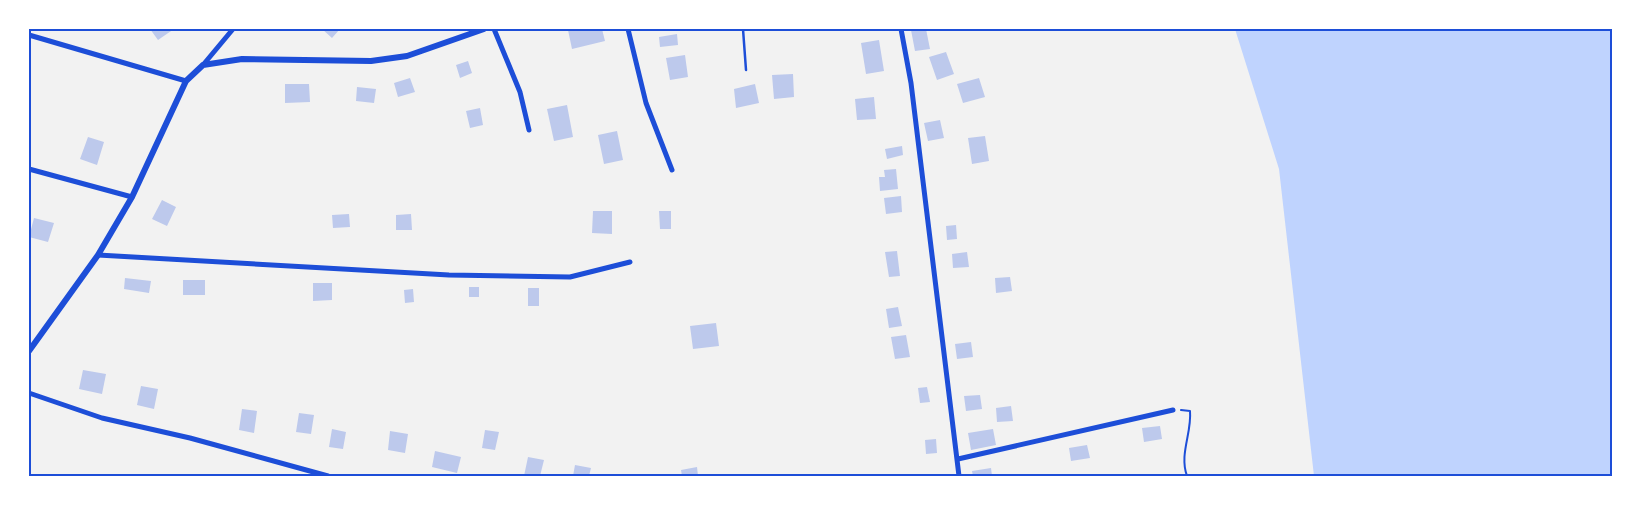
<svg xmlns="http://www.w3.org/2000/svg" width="1641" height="505" font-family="Ubuntu,sans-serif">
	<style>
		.water { fill: #bfd3fe }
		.building { fill: #bdc9ec }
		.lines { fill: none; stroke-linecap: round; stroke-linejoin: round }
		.path { stroke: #1d4ed8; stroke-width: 2 }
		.service { stroke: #1d4ed8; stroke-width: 2.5 }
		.minor { stroke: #1d4ed8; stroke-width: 5 }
		.tertiary { stroke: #1d4ed8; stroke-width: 6 }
		.neatline { fill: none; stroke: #1d4ed8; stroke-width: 2 }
	</style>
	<rect width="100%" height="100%" fill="#f2f2f2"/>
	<path class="water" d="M1235,29H1612V476H1314L1279,169Z"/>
	<path class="building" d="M150,29H174L158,40Z
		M322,29H340L332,38Z
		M572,29H602L605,41L572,49L568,30Z
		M926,29L930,49L915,51L911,30Z
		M677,34L678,45L660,47L659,37Z
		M879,40L884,71L866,74L861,43Z
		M946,52L954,74L937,80L929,57Z
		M685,55L688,77L670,80L666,58Z
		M468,61L472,73L460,78L456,65Z
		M793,74L794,97L774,99L772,75Z
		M410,78L415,92L398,97L394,83Z
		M979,78L985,97L963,103L957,84Z
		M285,84H309L310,102L285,103Z
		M755,84L759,103L736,108L734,89Z
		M357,87L376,89L374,103L356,101Z
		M874,97L876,119L857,120L855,99Z
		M567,105L573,137L554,141L547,109Z
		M480,108L483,125L470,128L466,111Z
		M940,120L944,138L928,141L924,123Z
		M617,131L623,160L604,164L598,135Z
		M985,136L989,161L972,164L968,138Z
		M88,137L104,142L97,165L80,159Z
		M902,146L903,155L887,159L885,149Z
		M896,169L898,189L880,191L879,177H885L884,170Z
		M901,196L902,212L886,214L884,198Z
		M162,200L176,207L167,226L152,219Z
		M593,211H612V234L592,233Z
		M659,211H671V229H660Z
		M349,214L350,227L333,228L332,215Z
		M411,214L412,230H396V215Z
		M34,218L54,223L48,242L29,237Z
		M956,225L957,239L947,240L946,226Z
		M897,251L900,276L889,277L885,252Z
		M967,252L969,267L953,268L952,254Z
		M1010,277L1012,291L996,293L995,278Z
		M125,278L151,281L149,293L124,289Z
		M183,280H205V295H183Z
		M313,283H332V300L313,301Z
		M469,287H479V297H469Z
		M528,288H539V306H528Z
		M413,289L414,302L405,303L404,290Z
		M898,307L902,326L889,328L886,309Z
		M716,323L719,346L693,349L690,326Z
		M906,335L910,357L895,359L891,337Z
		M971,342L973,357L957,359L955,344Z
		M83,370L106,374L102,394L79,389Z
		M141,386L158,389L154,409L137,405Z
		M927,387L930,402L920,403L918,388Z
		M980,395L982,409L966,411L964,396Z
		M1011,406L1013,421L997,422L996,408Z
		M242,409L257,411L254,433L239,430Z
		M299,413L314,415L311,434L296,432Z
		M1160,426L1162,439L1144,442L1142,428Z
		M332,429L346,432L343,449L329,447Z
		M993,429L996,445L971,450L968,433Z
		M485,430L499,432L495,450L482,448Z
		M390,431L408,434L405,453L388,450Z
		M936,439L937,453L926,454L925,440Z
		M1087,445L1090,458L1071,461L1069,448Z
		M435,451L461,457L457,473L432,467Z
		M528,457L544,460L540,476H524Z
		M575,465L591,468L589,476H573Z
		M697,467L698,476H682L681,470Z
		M991,468L992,476H973L972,471Z"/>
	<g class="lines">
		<path class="path" d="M1181,410L1190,411C1192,433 1179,454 1187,476"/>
		<path class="service" d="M743,29L746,70"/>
		<path class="minor" d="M494,29L520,92L529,130
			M628,29L646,103L672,170
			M901,29L911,83L959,476
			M29,35L186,81
			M203,65L233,29
			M29,169L132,197
			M98,255L449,275L570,277L630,262
			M29,393L102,418L190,438L328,476
			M958,459L1173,410"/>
		<path class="tertiary" d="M29,351L98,255L132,197L186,81L203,65L242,59L371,61L407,56L484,29"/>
	</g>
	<rect width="1641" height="505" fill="none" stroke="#ffffff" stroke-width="60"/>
	<rect x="30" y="30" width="1581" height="445" class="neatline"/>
</svg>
